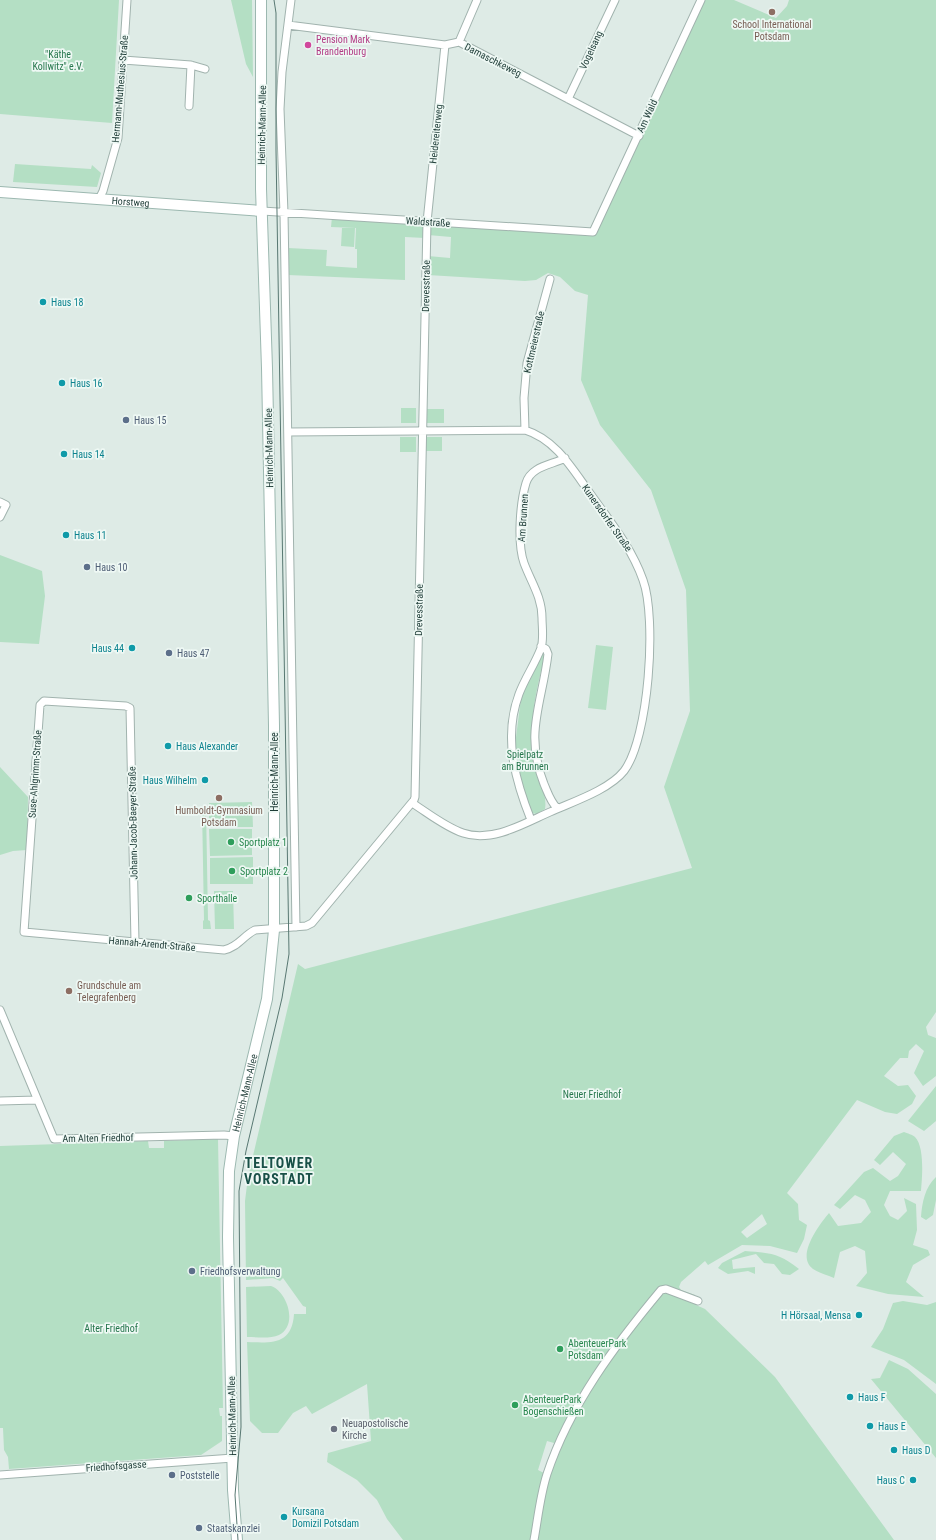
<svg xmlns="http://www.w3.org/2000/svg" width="936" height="1540" font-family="'Roboto Condensed',sans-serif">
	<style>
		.green { fill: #b4dfc4; fill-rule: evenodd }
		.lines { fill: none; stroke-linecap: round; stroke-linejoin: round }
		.street-casing { stroke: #a1b3ae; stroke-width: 9 }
		.secondary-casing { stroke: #9cb8b0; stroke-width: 12 }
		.street { stroke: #fff; stroke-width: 7 }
		.secondary { stroke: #fff; stroke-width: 10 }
		.tram { stroke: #587872; stroke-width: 1 }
		.education-dot { fill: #8d6e63; stroke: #eef8f4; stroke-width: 1.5 }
		.hotel-dot { fill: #d1479c; stroke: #eef8f4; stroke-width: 1.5 }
		.culture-dot { fill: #0f9aa8; stroke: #eef8f4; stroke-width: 1.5 }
		.service-dot { fill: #5c6f8a; stroke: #eef8f4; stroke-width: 1.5 }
		.leisure-dot { fill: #2e9e5b; stroke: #eef8f4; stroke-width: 1.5 }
		.worship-dot { fill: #6b7280; stroke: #eef8f4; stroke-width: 1.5 }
		.labels { text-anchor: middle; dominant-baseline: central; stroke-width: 3.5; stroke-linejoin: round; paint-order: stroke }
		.education-label { font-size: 10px; fill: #785e54; stroke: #eef8f4 }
		.hotel-label { font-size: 10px; fill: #b23c85; stroke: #eef8f4; text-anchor: start }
		.street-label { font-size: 10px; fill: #1e3c37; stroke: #eef8f4 }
		.park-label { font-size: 10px; fill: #25764c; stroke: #eef8f4 }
		.culture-label { font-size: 10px; fill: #0d838f; stroke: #eef8f4; text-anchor: start }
		.service-label { font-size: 10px; fill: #4e5e75; stroke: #eef8f4; text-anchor: start }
		.leisure-label { font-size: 10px; fill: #27864d; stroke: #eef8f4; text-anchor: start }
		.worship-label { font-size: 10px; fill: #5b616d; stroke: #eef8f4; text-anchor: start }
		.district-label { font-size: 14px; font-weight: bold; letter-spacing: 1px; fill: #185047; stroke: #eef8f4 }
	</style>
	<rect width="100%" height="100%" fill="#deebe6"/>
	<path class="green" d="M0,0H119L112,123L0,114Z
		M231,0H252L253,77L246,64Z
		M702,0H734L776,18L787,6L789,0H936V1012L926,1027L928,1035L936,1038V1076L923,1086L914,1073L924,1051L916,1044L909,1051L908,1058H900L884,1076L898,1086L908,1085L916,1096L912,1104L897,1114L885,1112L857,1100L787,1193L798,1204L799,1220L807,1225L804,1239L797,1253L770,1246L742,1245L708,1265L705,1261L681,1282L679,1287L681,1290L695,1295L694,1299L698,1301L696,1305L705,1309L775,1377L894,1540H403L387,1519L377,1500L357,1480L327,1462L328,1453L371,1441L367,1384L312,1414L306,1406L293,1413L278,1433H262L250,1421L247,1342C272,1343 292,1345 294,1314H306V1307L303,1306L283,1278L280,1281L273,1278L246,1280L245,1201L248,1177L298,964L305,969L692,868L664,787L690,711L686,590L651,490L600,425L581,380L588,295L575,291L560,277L548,273L536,280L525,281L428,275V256L450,258L451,237L428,235V223L593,235ZM762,1214L767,1224L747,1238L741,1232ZM547,1441L554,1443L544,1473L538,1470Z
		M15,164L91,169L92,165L101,173L97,187L13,182Z
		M332,217L426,222L425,238L405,237V280L288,275V248L327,250L326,266L357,268V249H355L356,228L331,227Z
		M342,228H355L354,247L341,246Z
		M401,408H416V423H401Z
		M426,409H444V423H426Z
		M400,437H416V452H400Z
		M426,437H442V451H426Z
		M0,555L42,571L45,596L39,644L0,642Z
		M596,645L613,647L606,710L588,708Z
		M540,654L545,655C538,684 530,713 533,743C534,761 548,794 545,809L537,814L531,813L529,811L514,753L521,698Z
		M0,767L28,797L27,850L13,851L0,855Z
		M252,802L253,827H209V803Z
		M202,807H206L208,920L210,921L211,929H203V921L204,920Z
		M209,829H252V855L210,856Z
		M253,857V884H210V858Z
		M214,891H233L234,929H215Z
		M936,1086V1121L924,1131L908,1121Z
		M904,1132C907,1133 913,1135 915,1137C925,1147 922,1179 921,1191H890L884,1205L890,1216L898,1220L907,1211L904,1198L916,1204L917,1230L913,1245L928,1250L930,1255L913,1265L906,1282L924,1297L888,1294L856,1286L867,1273L865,1251L855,1246L840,1252L834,1278C827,1275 819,1273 813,1269C795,1256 820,1224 829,1213L838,1226L861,1223L871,1212L865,1200L855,1195L840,1209L834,1205L864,1172L873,1168L890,1181L898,1176L906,1164L893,1152L880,1165L874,1160L894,1136Z
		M218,1139L223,1408H219L220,1416H222V1441L201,1455L9,1469L8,1457L4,1450L3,1428H0V1146L148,1141L149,1148H164V1141Z
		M936,1177V1200L933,1215L926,1220L921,1217C922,1203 925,1187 936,1177Z
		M745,1251C770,1253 779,1253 799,1269L790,1275L782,1274L774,1264L764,1263L756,1254L732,1260L733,1269L755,1267V1274L748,1271L728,1274L718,1268L722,1263Z
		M271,1286C288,1292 298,1326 279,1335C270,1339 257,1337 247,1337L246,1287Z
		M903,1301L927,1305L936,1302V1384L904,1360L871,1347L883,1329L893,1303Z
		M889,1360L908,1369L936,1394V1458L871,1379L880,1378Z"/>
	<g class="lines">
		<g class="street-casing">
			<path id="street" d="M291,0L282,72L280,109L284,213L296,927
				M288,25L445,45L459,42L639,136
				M459,42L477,0
				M123,60L191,65L205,69
				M568,99L615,0
				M189,106L191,65
				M99,199L103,191L118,138L127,0
				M262,211L593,232L701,0
				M525,430L524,398L527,363L550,279
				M288,432L525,430C554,439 570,465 587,489C608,519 631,546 643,580C657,618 649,738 624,771C609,790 572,802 550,812C525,823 492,843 463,833C445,827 428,813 412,803
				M0,502L6,505L0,517
				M541,646L546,649L548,654C542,704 524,733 544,784C548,793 550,801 557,808
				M531,820C515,780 503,737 519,694C525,678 535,664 541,648C544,639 542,626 542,618C542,597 531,582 524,563C517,543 520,503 526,483C531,466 552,465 565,458
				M135,942L130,708L126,706L44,701L40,705L24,932L224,950C238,947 243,936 255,930L306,926L312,923L414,800L415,797L427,222L445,45
				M0,1010L54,1139L224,1135L234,1136
				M0,1101L37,1100
				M0,1475L233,1458
				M534,1540C538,1518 540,1496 547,1474C570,1405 615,1345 661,1290L666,1289L698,1301"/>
		</g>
		<g class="secondary-casing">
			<g id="secondary">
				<path id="s1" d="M0,192L262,211"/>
				<path id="s2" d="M237,1540L233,1490L228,1237L229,1171L234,1136L267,999L274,930V726L267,368L261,189V0"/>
			</g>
		</g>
		<use href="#street" class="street"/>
		<use href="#secondary" class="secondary"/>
		<path class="tram" d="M238,1540L235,1495L241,1427L239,1191L246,1151L282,998L289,954L276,150V13L274,0"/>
	</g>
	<g class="education-dot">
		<circle cx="772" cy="12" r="4"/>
		<circle cx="219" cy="798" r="4"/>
		<circle cx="69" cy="991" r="4"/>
	</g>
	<circle class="hotel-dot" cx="308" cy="45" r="4"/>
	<g class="culture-dot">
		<circle cx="43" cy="302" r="4"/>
		<circle cx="62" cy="383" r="4"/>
		<circle cx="64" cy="454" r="4"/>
		<circle cx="66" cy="535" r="4"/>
		<circle cx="132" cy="648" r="4"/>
		<circle cx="168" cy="746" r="4"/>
		<circle cx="205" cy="780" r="4"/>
		<circle cx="859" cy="1315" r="4"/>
		<circle cx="850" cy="1397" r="4"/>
		<circle cx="870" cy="1426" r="4"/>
		<circle cx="894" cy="1450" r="4"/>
		<circle cx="913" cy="1480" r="4"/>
		<circle cx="284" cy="1517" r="4"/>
	</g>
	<g class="service-dot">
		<circle cx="126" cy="420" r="4"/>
		<circle cx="87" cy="567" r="4"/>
		<circle cx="169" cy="653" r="4"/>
		<circle cx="192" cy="1271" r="4"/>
		<circle cx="172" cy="1475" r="4"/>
		<circle cx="199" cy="1528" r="4"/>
	</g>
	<g class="leisure-dot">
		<circle cx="231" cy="842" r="4"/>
		<circle cx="232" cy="871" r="4"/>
		<circle cx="189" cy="898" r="4"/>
		<circle cx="560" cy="1349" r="4"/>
		<circle cx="515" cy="1405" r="4"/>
	</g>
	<circle class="worship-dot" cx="334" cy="1429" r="4"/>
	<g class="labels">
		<g class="education-label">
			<text x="772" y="24">School International<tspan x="772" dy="12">Potsdam</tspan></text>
			<text x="219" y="810">Humboldt-Gymnasium<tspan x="219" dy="12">Potsdam</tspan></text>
			<text x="77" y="985" text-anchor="start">Grundschule am<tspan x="77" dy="12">Telegrafenberg</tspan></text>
		</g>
		<g class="hotel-label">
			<text x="316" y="39">Pension Mark<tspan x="316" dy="12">Brandenburg</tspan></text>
		</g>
		<g class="street-label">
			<text transform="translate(591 50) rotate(-65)">Vogelsang</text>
			<text transform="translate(493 60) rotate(27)">Damaschkeweg</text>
			<text transform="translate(120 89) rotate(-85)">Hermann-Muthesius-Straße</text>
			<text transform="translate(647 116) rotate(-65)">Am Wald</text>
			<text transform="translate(262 125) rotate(-89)">Heinrich-Mann-Allee</text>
			<text transform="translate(436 134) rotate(-84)">Heidereiterweg</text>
			<text stroke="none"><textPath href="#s1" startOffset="131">Horstweg</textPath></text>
			<text transform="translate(428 222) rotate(4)">Waldstraße</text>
			<text transform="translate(426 286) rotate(-89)">Drevesstraße</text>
			<text transform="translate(534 342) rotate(-77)">Kottmeierstraße</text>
			<text transform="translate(269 448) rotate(-91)">Heinrich-Mann-Allee</text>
			<text transform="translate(523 518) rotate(-86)">Am Brunnen</text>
			<text transform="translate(607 518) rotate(55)">Kunersdorfer Straße</text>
			<text transform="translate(419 610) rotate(-89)">Drevesstraße</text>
			<text transform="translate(274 772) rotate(-90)">Heinrich-Mann-Allee</text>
			<text transform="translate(35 774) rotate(-86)">Suse-Ahlgrimm-Straße</text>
			<text transform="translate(133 823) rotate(-91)">Johann-Jacob-Baeyer-Straße</text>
			<text transform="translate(152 944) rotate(5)">Hannah-Arendt-Straße</text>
			<text stroke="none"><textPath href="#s2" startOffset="449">Heinrich-Mann-Allee</textPath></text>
			<text transform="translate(98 1138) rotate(-1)">Am Alten Friedhof</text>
			<text transform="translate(232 1416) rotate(-91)">Heinrich-Mann-Allee</text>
			<text transform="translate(116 1466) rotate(-4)">Friedhofsgasse</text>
		</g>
		<g class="park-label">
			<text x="58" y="54">"Käthe<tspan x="58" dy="12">Kollwitz" e.V.</tspan></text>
			<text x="525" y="754">Spielpatz<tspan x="525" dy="12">am Brunnen</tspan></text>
			<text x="592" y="1094">Neuer Friedhof</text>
			<text x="111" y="1328">Alter Friedhof</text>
		</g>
		<g class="culture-label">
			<text x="51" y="302">Haus 18</text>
			<text x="70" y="383">Haus 16</text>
			<text x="72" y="454">Haus 14</text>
			<text x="74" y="535">Haus 11</text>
			<text x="124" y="648" text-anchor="end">Haus 44</text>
			<text x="176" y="746">Haus Alexander</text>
			<text x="197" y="780" text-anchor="end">Haus Wilhelm</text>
			<text x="851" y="1315" text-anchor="end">H Hörsaal, Mensa</text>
			<text x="858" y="1397">Haus F</text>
			<text x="878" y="1426">Haus E</text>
			<text x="902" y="1450">Haus D</text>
			<text x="905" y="1480" text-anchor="end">Haus C</text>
			<text x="292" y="1511">Kursana<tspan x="292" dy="12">Domizil Potsdam</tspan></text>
		</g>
		<g class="service-label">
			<text x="134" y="420">Haus 15</text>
			<text x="95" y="567">Haus 10</text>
			<text x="177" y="653">Haus 47</text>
			<text x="200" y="1271">Friedhofsverwaltung</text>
			<text x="180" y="1475">Poststelle</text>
			<text x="207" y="1528">Staatskanzlei</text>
		</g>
		<g class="leisure-label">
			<text x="239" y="842">Sportplatz 1</text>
			<text x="240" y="871">Sportplatz 2</text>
			<text x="197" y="898">Sporthalle</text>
			<text x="568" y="1343">AbenteuerPark<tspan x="568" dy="12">Potsdam</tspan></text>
			<text x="523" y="1399">AbenteuerPark<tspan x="523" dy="12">Bogenschießen</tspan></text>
		</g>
		<g class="worship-label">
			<text x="342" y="1423">Neuapostolische<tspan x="342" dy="12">Kirche</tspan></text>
		</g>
		<g class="district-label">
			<text x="279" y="1163">TELTOWER<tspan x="279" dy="16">VORSTADT</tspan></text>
		</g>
	</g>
</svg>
